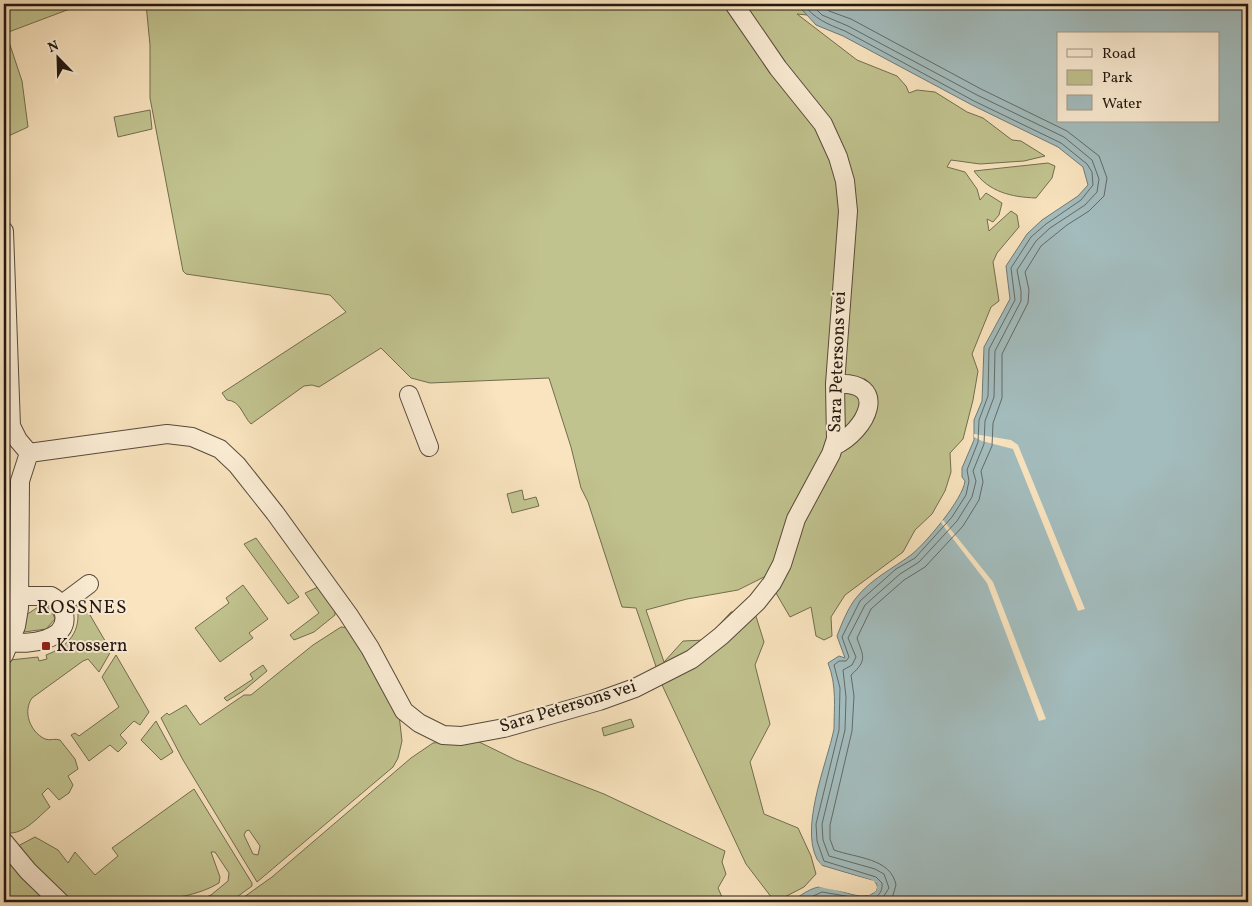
<svg xmlns="http://www.w3.org/2000/svg" width="1252" height="906" font-family="Vollkorn,serif">
	<style>
		.green { fill: #c1c38f; stroke: #726d4f; fill-rule: evenodd }
		.water { fill: #a3bcbd; stroke: #6f7a77; fill-rule: evenodd }
		.pier { fill: #f9e4bf }
		.lines { fill: none; stroke-linecap: round; stroke-linejoin: round }
		.shore { stroke: #626a66; stroke-width: 1 }
		.street-casing { stroke: #584a3b; stroke-width: 20 }
		.street { stroke: #fbedd5; stroke-width: 18 }
		.poi-dot { fill: #8f2418; stroke: #fbedd5; stroke-width: 2 }
		.labels { text-anchor: middle; dominant-baseline: central; stroke-width: 4; stroke-linejoin: round; paint-order: stroke }
		.street-label { font-size: 18px; fill: #22170f; stroke: #fbedd5 }
		.poi-label { font-size: 18px; fill: #22170f; stroke: #fbedd5; text-anchor: start }
		.neighbourhood-label { font-size: 19px; letter-spacing: 1px; fill: #22170f; stroke: #fbedd5 }
	</style>
	<rect width="100%" height="100%" fill="#f9e4bf"/>
	<filter id="stains"><feTurbulence type="fractalNoise" baseFrequency=".004" numOctaves="4"/><feColorMatrix values="0 0 0 0 .2 0 0 0 0 .09 0 0 0 0 .02 0 0 0 .5 -.17"/></filter>
	<radialGradient id="worn" r=".72"><stop offset=".6" stop-color="#630" stop-opacity="0"/><stop offset="1" stop-color="#630" stop-opacity=".3"/></radialGradient>
	<path class="green" d="M4,4H83L6,33L22,81L28,127L4,138Z
		M146,4H797L807,15L797,14L857,60L897,76L906,86L909,93L917,90L935,92L967,112L983,118L1012,140L1021,141L1045,156L1024,161L980,164L951,160L947,167L965,172L977,189L980,200L986,193L1002,203L999,215L993,222L987,219L989,231L1011,211L1017,215L1019,227L997,253L993,262L999,301L991,307L972,354L978,371L973,400L963,439L950,453L951,472L945,491L932,514L915,530L903,552L845,595L831,617L832,636L824,640L816,636L811,607L790,617L766,576L738,590L687,599L646,610L664,662L683,641L705,640L731,612L754,610L764,642L755,665L770,724L750,762L764,814L798,828L811,856L816,874L804,887L775,902L746,864L663,687L636,608L622,607L588,502L581,488L571,447L549,378L430,383L411,378L381,348L319,387L312,385L304,386L251,424C242,415 241,401 227,400L222,393L346,312L330,295L186,274L183,271L150,98V45Z
		M150,110L152,129L118,137L114,117Z
		M1048,163L1055,166L1052,178L1036,198C1011,197 989,192 974,171Z
		M522,490L524,500L536,497L539,506L512,513L507,494Z
		M256,538L299,597L288,604L244,544Z
		M243,585L268,619L249,633L253,638L220,662L195,628L229,603L226,598Z
		M318,587L335,609V615L314,632L294,640L290,635L319,613L305,593Z
		M83,603L111,651L99,672L88,659L83,661L32,698C23,711 29,731 45,739C50,741 55,738 60,740L75,759L78,769L68,776L73,785L69,793L59,800L48,788L42,794L50,807C38,817 21,838 4,832V669L10,660L38,657L39,661L47,659L46,655C68,647 82,631 77,606Z
		M41,605L51,609L55,619L46,629L24,632L26,615Z
		M341,627L350,628L399,715L402,741L398,758L393,767L257,882L183,760L161,718L167,713L169,715L186,705L200,725L244,695H251L313,645ZM249,830L260,846L258,855L253,854L244,835L246,831Z
		M116,655L149,712L140,725L134,721L120,735L127,743L118,752L110,745L89,761L71,735L75,733L79,736L119,707L102,677Z
		M263,665L267,671L243,691L227,701L224,698L253,679L250,674Z
		M631,719L634,727L604,736L602,728Z
		M156,721L173,752L161,760L141,740Z
		M473,739L516,760L604,794L725,851L722,862L726,874L718,888L722,897H730L733,902H237L272,877L411,758L433,743Z
		M194,789L252,883V886L230,902H195L211,895L228,881L229,873L215,852H211L220,877L219,883C182,906 112,902 65,902L18,846L35,837L58,850L68,863L75,852L95,875L118,856L112,848Z
		M4,849L54,902H5Z"/>
	<path class="water" d="M797,4H1248V902H790C799,897 812,886 822,887C838,887 862,904 876,891L877,884L871,880L821,865C796,835 827,764 834,729C834,707 837,686 828,663L839,656L845,658L837,636C842,623 848,608 856,598C871,579 892,569 911,555C926,543 963,499 965,481L962,477V468L974,440V420L982,401L984,347L1010,299L1006,266L1027,234L1042,220L1078,196L1088,185L1083,167L1058,147L972,105L843,36L816,25ZM1058,34H1218V121H1058Z"/>
	<path class="pier" d="M974,434L1011,440L1018,445L1085,609L1078,611L1013,449L982,441L974,437Z
		M943,520L993,582L1046,719L1039,721L987,583L947,531L941,522Z
		M817,860L823,867L874,881L877,887L876,891L869,895H860L819,887V884H823L869,892L875,886L870,882L821,869L818,866Z"/>
	<g class="lines">
		<path class="shore" d="M811,4L822,15L848,26L977,95L1064,137L1092,160L1099,179L1097,192L1085,205L1050,228L1036,241L1017,270L1021,291V301L995,351L994,397L985,421L984,444L973,471L976,481L972,497L957,521L919,562L900,574L865,605L848,638L856,657L852,665L843,670L846,697L845,730L822,824L823,840L829,856L875,869L884,874L889,888L880,902
			M821,4L829,11L851,19L981,89L1067,131L1099,156L1107,178L1104,196L1089,211L1067,225L1041,246L1025,272L1029,290L1028,303L1002,354V398L993,423L992,446L981,471L983,482L979,500L963,526L925,567L904,580L871,609L857,638C863,656 868,660 851,675L854,696L852,731L830,825V839L834,850C856,858 891,858 896,885L891,902
			M800,902L822,892L869,900C877,898 883,893 882,883L876,877L824,861L817,841L816,824L839,730L840,688L834,665L839,661H846L849,657L842,637L860,601L896,569L915,558L952,517L966,495L969,481L967,470L978,442L979,420L988,396L989,349L1015,300L1011,268L1031,237L1046,224L1081,200L1093,185L1092,172L1087,164L1061,143L974,101L845,31C827,24 815,19 803,4"/>
		<g class="street-casing">
			<path id="street" d="M4,231L11,426L18,440L29,453
				M409,395L429,447
				M834,446C867,431 891,380 835,384
				M29,453L167,434L192,437L220,449L237,465L275,513L348,614L370,648L404,711L419,723L443,735L461,736L504,728L599,701L635,688L692,659L721,636L757,602L772,583L782,564L796,519L831,454L836,439L835,384L848,211L845,181L838,157L823,124L778,68L734,4
				M61,605L89,584
				M10,642C27,645 70,641 64,614C63,606 58,600 51,596H21
				M4,655L16,626L19,608L20,481L29,453
				M4,842L28,871L60,902"/>
		</g>
		<use href="#street" class="street"/>
	</g>
	<rect class="poi-dot" x="41" y="641" width="10" height="10" rx="2.5"/>
	<g class="labels">
		<g class="street-label">
			<text transform="translate(838 362) rotate(-88)">Sara Petersons vei</text>
			<text transform="translate(568 707) rotate(-17)">Sara Petersons vei</text>
		</g>
		<g class="poi-label">
			<text x="56" y="646">Krossern</text>
		</g>
		<g class="neighbourhood-label">
			<text x="82" y="608">ROSSNES</text>
		</g>
	</g>
	<rect width="1252" height="906" fill="none" stroke="#f9e4bf" stroke-width="20"/>
	<rect x="5" y="5" width="1242" height="896" fill="none" stroke="#22170f" stroke-width="2.5"/>
	<rect x="10" y="10" width="1232" height="886" fill="none" stroke="#22170f"/>
	<rect x="1057" y="32" width="162" height="90" fill="#fbedd5" stroke="#a49786"/>
	<rect x="1067" y="49" width="25" height="8" fill="#fbedd5" stroke="#a49786"/>
	<text x="1102" y="58" font-size="15" fill="#22170f">Road</text>
	<rect x="1067" y="70" width="25" height="15" fill="#c1c38f" stroke="#a49786"/>
	<text x="1102" y="82" font-size="15" fill="#22170f">Park</text>
	<rect x="1067" y="95" width="25" height="15" fill="#a3bcbd" stroke="#a49786"/>
	<text x="1102" y="108" font-size="15" fill="#22170f">Water</text>
	<g transform="translate(58 58) rotate(337)" stroke="#fbedd5" stroke-width="4" paint-order="stroke">
	<path d="M0-4L9 19L0 12L-9 19Z" fill="#22170f"/>
	<text y="-8" font-size="14" font-weight="bold" text-anchor="middle" fill="#22170f">N</text>
	</g>
	<rect width="100%" height="100%" filter="url(#stains)"/>
	<rect width="100%" height="100%" fill="url(#worn)"/>
</svg>
